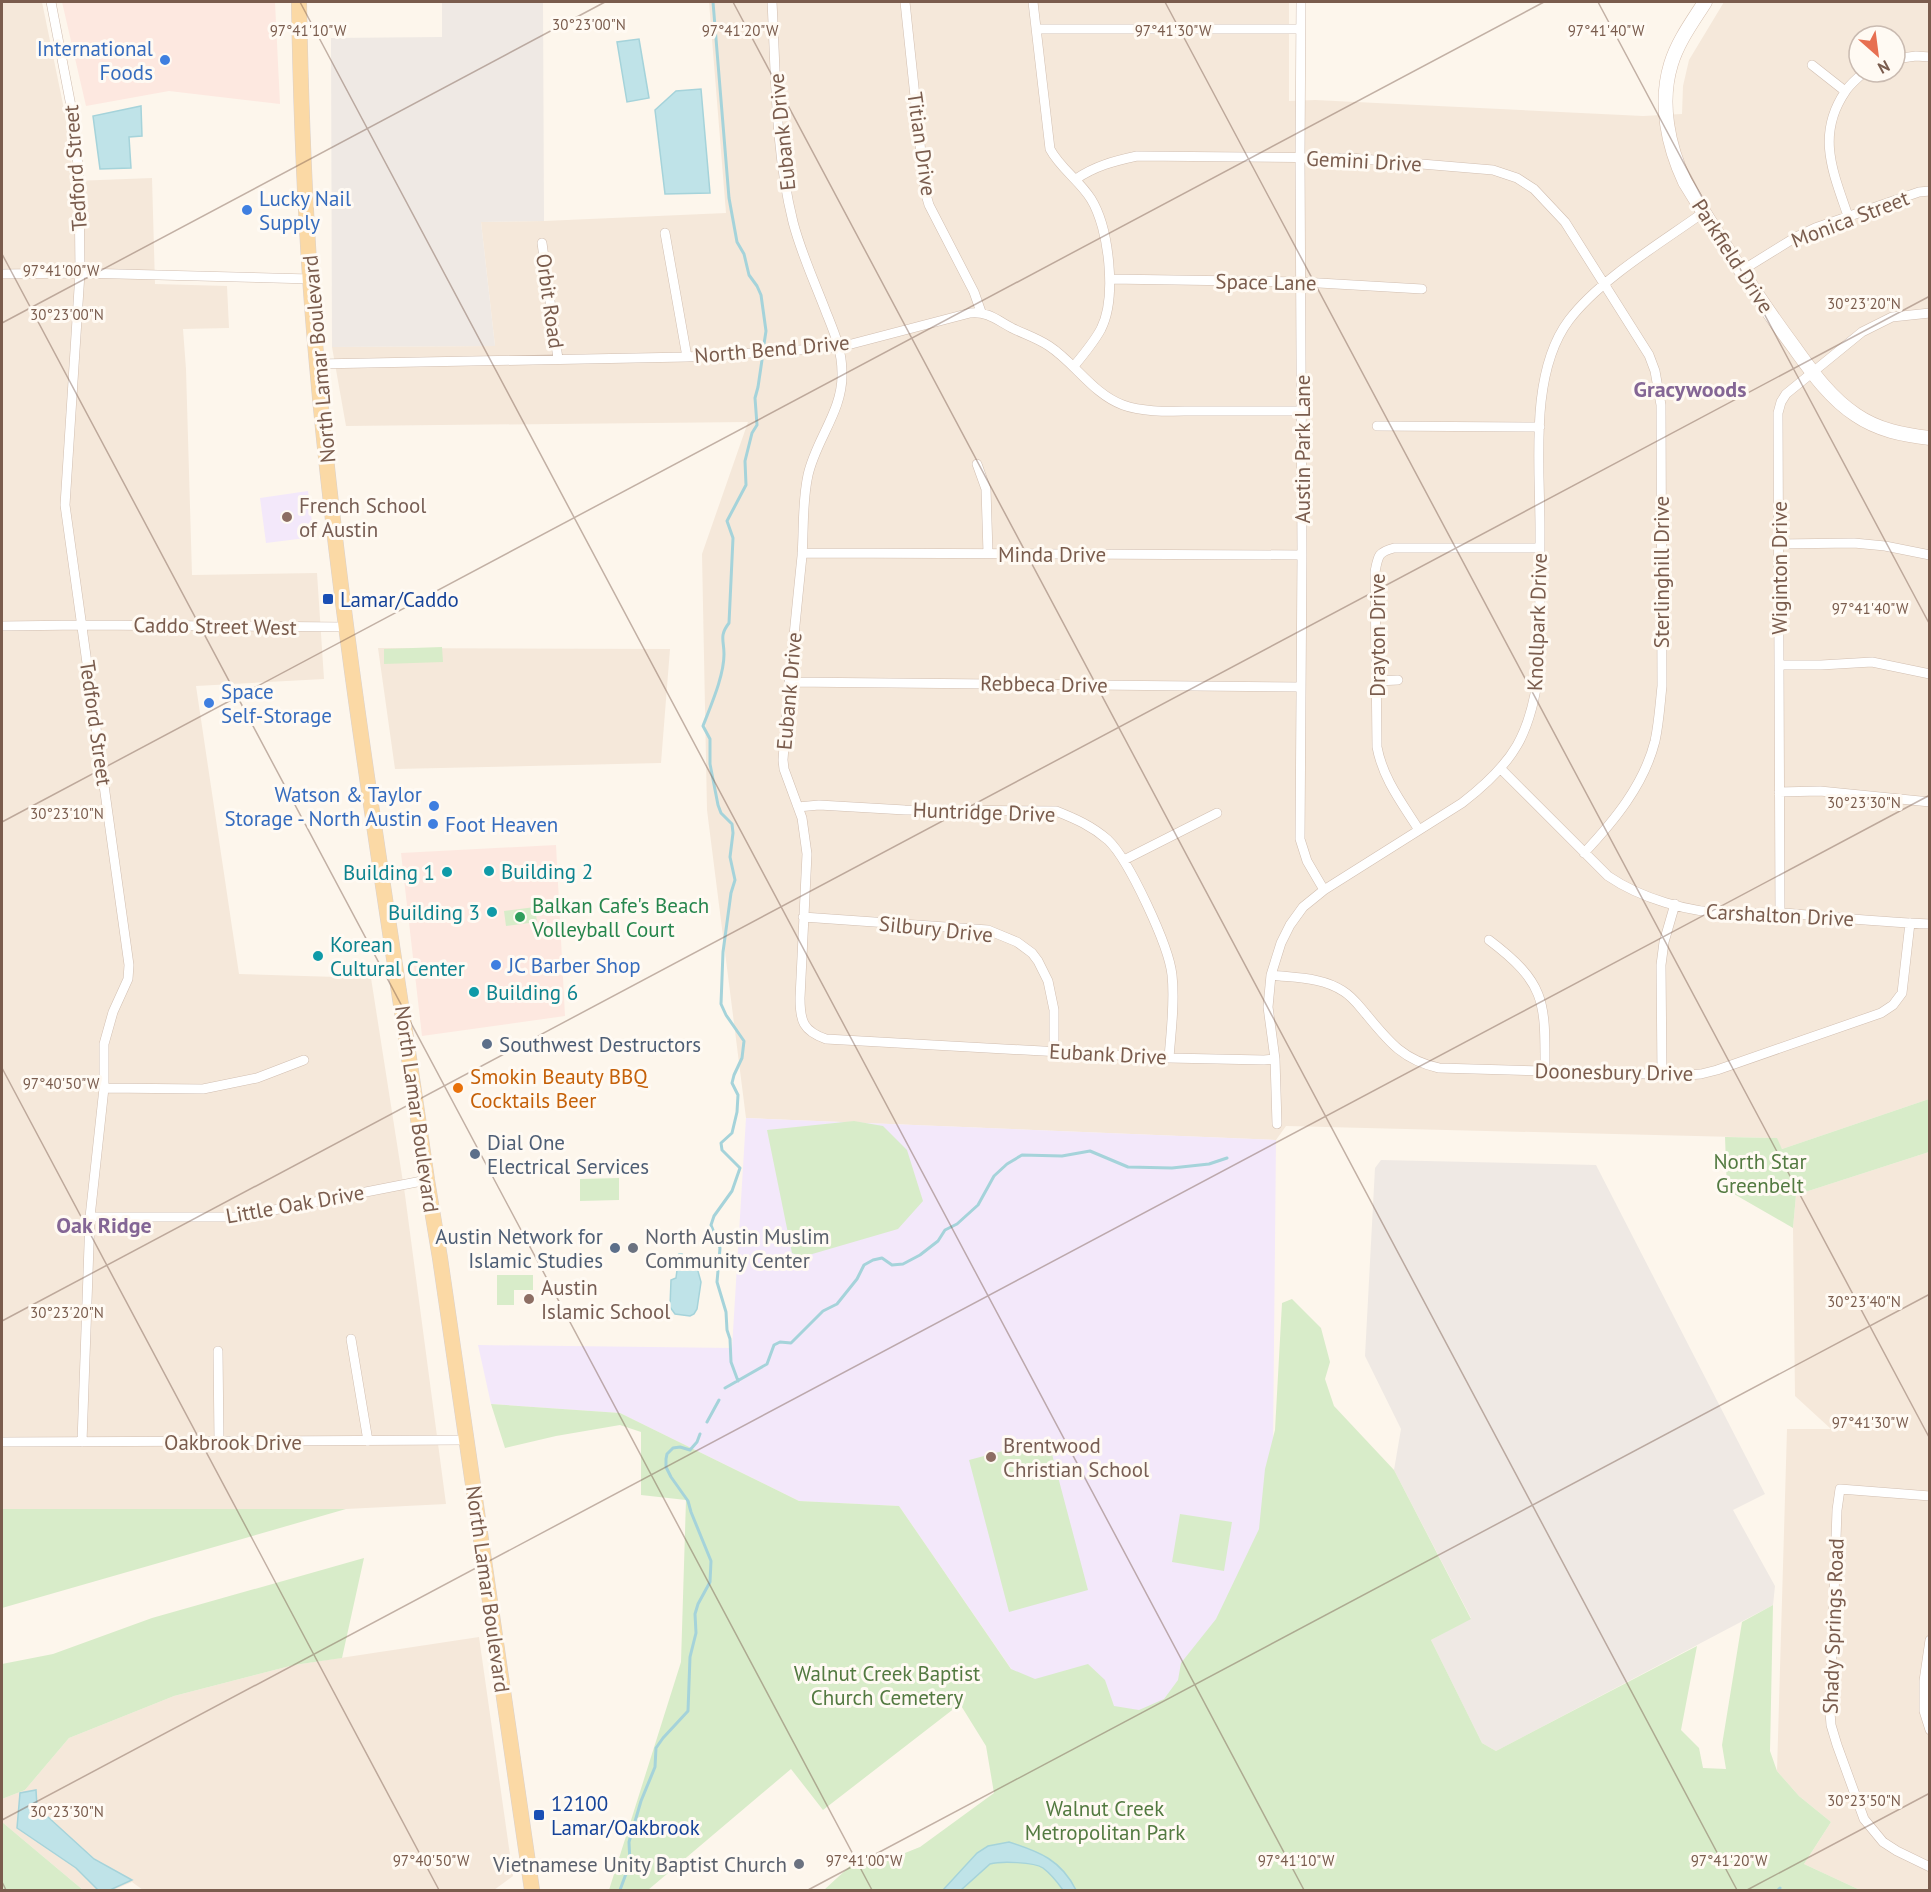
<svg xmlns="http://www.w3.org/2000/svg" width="1931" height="1892" font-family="'PT Sans',sans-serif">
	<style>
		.residential { fill: #f5e8da; fill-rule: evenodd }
		.commercial { fill: #fde8e0 }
		.industrial { fill: #efe9e4 }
		.education { fill: #f3e8fa }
		.green { fill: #d8ecc9 }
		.water { fill: #bfe3e8; stroke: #a5d3da; stroke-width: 1.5 }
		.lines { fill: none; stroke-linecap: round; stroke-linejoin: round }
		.stream { stroke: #a5d3da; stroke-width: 3 }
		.street-casing { stroke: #d1beb0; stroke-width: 10 }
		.secondary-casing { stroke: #d6c0b0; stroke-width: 15 }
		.primary-casing { stroke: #dad1cd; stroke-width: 16 }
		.street { stroke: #fff; stroke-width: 9 }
		.secondary { stroke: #fff; stroke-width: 14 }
		.primary { stroke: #fbd9a5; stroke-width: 15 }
		.ticks { fill: none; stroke: #7a5c4d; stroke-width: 1.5; stroke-opacity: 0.45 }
		.shop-dot { fill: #3f7fe0; stroke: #fffaf3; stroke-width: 2 }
		.education-dot { fill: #8d6e63; stroke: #fffaf3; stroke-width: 2 }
		.transit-dot { fill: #1a4fb4; stroke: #fffaf3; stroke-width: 2 }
		.culture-dot { fill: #0f9aa8; stroke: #fffaf3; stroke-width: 2 }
		.leisure-dot { fill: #2e9e5b; stroke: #fffaf3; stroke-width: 2 }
		.service-dot { fill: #5c6f8a; stroke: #fffaf3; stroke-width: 2 }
		.food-dot { fill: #e8710a; stroke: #fffaf3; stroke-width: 2 }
		.worship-dot { fill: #6b7280; stroke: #fffaf3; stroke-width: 2 }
		.labels { text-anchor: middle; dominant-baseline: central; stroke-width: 6; stroke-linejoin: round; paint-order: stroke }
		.shop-label { font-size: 21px; fill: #366cbe; stroke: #fffaf3; text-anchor: start }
		.street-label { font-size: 21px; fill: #7a5c4d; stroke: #fffaf3 }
		.education-label { font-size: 21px; fill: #785e54; stroke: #fffaf3; text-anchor: start }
		.transit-label { font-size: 21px; fill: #164399; stroke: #fffaf3; text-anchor: start }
		.culture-label { font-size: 21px; fill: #0d838f; stroke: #fffaf3; text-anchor: start }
		.leisure-label { font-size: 21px; fill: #27864d; stroke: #fffaf3; text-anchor: start }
		.service-label { font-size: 21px; fill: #4e5e75; stroke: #fffaf3; text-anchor: start }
		.food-label { font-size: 21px; fill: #c56008; stroke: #fffaf3; text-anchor: start }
		.park-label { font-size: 21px; fill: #537a41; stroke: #fffaf3 }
		.worship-label { font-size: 21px; fill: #5b616d; stroke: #fffaf3; text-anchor: start }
		.neighbourhood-label { font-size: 22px; font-weight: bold; fill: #846695; stroke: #fffaf3 }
		.ticks-label { font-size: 15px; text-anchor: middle; fill: #7a5c4d; stroke: #fffaf3; stroke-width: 6; stroke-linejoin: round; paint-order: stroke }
	</style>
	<rect width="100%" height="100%" fill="#fdf6ec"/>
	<path class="residential" d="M2,2H42L65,114L74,181L152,178L155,284L227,286L229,328L183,329L186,369L192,575L317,573L324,679L196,686L239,974L371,978L405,1195L446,1504L346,1509H2Z
		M709,2H1289V101L1315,100L1643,116L1682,114L1683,86L1689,60L1724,2H1929V1099L1782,1149L1776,1138L1286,1126L1276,1140L746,1118L707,810L702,554L748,422L346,426L332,347L495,346L481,222L544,221L726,213ZM1859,36H1895V72H1859Z
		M378,648L670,649L661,763L395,769Z
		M1929,1152V1890H1860L1804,1864L1831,1822L1799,1796L1777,1771L1787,1429H1831L1795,1396L1793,1228L1796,1195Z
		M479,1637L513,1876L494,1890H143L132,1882L113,1890H83L2,1822V1799L25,1790L69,1738L174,1696L294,1665Z"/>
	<path class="commercial" d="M62,2H275L280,104L169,91L86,106Z
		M556,845L565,1016L422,1036L401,853Z"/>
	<path class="industrial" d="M442,2H543L544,221L481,222L495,346L332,347L331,38L442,37Z
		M1381,1160L1596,1165L1765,1494L1733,1510L1775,1586L1773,1605L1496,1751L1482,1743L1431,1640L1471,1618L1394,1470L1401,1429L1365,1356L1375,1168Z"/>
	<path class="education" d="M308,491L314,537L266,543L260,498Z
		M746,1118L1276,1140L1270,1753L1069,1747L1012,1670L899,1506L799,1501L620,1413L491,1404L478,1345L732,1348Z"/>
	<path class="green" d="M442,647L443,662L384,664V649Z
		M535,907L537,922L506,926L504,911Z
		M1929,1099V1152L1796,1195L1793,1228L1727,1190L1725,1137L1777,1138L1782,1149Z
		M854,1121L883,1126L907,1150L923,1201L898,1229L802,1257L792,1253L767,1130Z
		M619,1178V1200L580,1201V1179Z
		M497,1275H533V1290H514V1305H497Z
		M1292,1299L1321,1328L1330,1362L1325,1379L1334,1406L1394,1470L1471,1619L1431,1640L1482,1743L1496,1751L1697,1646L1681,1730L1699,1748L1703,1768L1726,1769L1722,1745L1742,1622L1773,1605L1770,1751L1777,1771L1799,1796L1831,1822L1804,1864L1860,1890H824L850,1866L895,1857L920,1847L994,1793L986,1746L960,1704L823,1810L791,1769L648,1890H609L681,1662L686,1500L641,1495V1432L620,1425L556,1436L505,1448L491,1404L620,1413L799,1501L899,1506L1011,1669L1035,1679L1088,1664L1105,1680L1114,1706L1139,1710L1164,1699L1178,1680L1181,1663L1216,1619L1259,1529L1265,1469L1275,1430L1282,1303Z
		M1048,1439L1088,1590L1009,1612L969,1460Z
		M2,1509H346L2,1608Z
		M1180,1514L1232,1522L1224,1571L1172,1562Z
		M364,1558L342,1658L294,1665L174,1696L69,1738L25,1790L2,1799V1664L53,1654L152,1618Z
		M2,1822L83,1890H2Z"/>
	<path class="water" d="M639,39L649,98L627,102L617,42Z
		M701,89L710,193L665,194L655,110L676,91Z
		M141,106L142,136L129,137L131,168L100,169L93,116Z
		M679,1254H682V1261L696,1264L701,1282L697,1309L694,1314L690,1316L675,1314L670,1307L671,1280L676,1278Z
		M36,1790L37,1807L94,1859L132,1880L110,1890H98L76,1868L17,1828L20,1793Z
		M1009,1842C1040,1852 1061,1860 1076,1890H1063C1058,1883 1051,1874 1043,1868C1034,1862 1001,1861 990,1864L961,1890H943L977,1853L988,1846Z"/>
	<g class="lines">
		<path class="stream" d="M713,2L729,198L737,242L744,254L749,275L757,286L761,295L766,331L764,344
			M738,1381L731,1362L730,1339L727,1330L726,1312L717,1282L720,1248L711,1225L714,1216L732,1191L740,1168L722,1150L721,1143L732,1133L737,1112L738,1095L732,1083L734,1075L742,1058L744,1041L726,1015L721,1004L723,952L731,893L735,880L730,857L733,833L732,824L721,813L718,805L710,764V739L703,726C711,705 724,676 724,654C724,640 719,636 729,623L733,538L727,521L746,485L745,461L752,433L757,425L755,398L758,387L762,360
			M725,1388L767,1364L774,1345L780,1342L791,1343L823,1311L837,1304L857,1279L864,1265L873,1260L882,1258L892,1265L903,1264L920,1255L938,1241L945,1230L957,1224L978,1205L994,1176L1007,1164L1022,1155L1062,1156L1090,1151L1128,1167L1172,1168L1209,1164L1227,1158
			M707,1422L719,1400
			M620,1890L630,1863L629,1842L641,1801L655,1767L656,1748L663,1738L688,1711L690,1657L696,1633L695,1614L698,1604L710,1582L711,1561L691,1512L688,1501L671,1477L666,1467V1459L667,1454L673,1448L680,1447L690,1450L697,1442L700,1434
			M1778,1890L1780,1888"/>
		<g class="street-casing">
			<path id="street" d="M51,2L71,106L79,174L80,273L65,505L129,965L128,979L113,1012L104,1044V1088L90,1217L82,1442
				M772,2C776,76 775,150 793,222C801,253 815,283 826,312C834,332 842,350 842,373C843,411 816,439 808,475C802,502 804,529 802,556C795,624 788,692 783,760L784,769L802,818L807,854L800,998C800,1021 803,1031 826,1039L1169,1058L1264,1060L1275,1059
				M905,2L925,191L929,205L974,292L981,312
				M1033,2L1050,149C1060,168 1079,180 1091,199C1109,228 1117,297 1101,329C1094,342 1084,354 1074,366
				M1301,2L1300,157L1302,555L1300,839L1307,861L1324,890
				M1036,29H1300
				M1895,59L1916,56L1930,57
				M1812,65L1845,91
				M1076,179C1095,166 1114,161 1137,156L1350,158L1493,170L1517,178L1534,189L1565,222L1649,355L1655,371L1661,405L1662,686C1660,704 1659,723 1655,741C1644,785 1614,821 1584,853
				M1848,216C1833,172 1816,135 1845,92C1849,85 1858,78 1864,72
				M665,233L687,357
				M542,243L558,359
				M1741,271L1796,237L1815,228L1919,192L1930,191
				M2,274L80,273L311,279
				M1110,279L1302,282L1422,289
				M317,364L687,357L799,350L840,347L970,313C987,311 997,320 1012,328C1024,334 1037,338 1049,346C1075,363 1093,394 1123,405C1145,413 1173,411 1196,411C1231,411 1266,411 1301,411
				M1377,426L1540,427
				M977,464L986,489L988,553
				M1779,544L1854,543L1885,546L1930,555
				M802,553L1302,555
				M2,626L83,625L347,627
				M1779,665H1821L1872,662L1930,674
				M1377,681L1398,680
				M789,682L1300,687
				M1501,769L1608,876C1640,898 1690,913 1729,913C1747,914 1765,912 1784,913C1832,917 1881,922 1930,924
				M1779,792L1820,791L1930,802
				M798,807L819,805L905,810L1056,811C1076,819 1092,826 1108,840C1129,860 1169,946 1172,975C1175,1002 1171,1031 1169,1058
				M1419,830C1402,803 1383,779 1377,747L1375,572C1378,556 1378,552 1394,548H1540
				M1124,860L1217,813
				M1780,913L1778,413L1781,402L1786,394L1862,332L1892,317L1930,313
				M803,917L988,930L1017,942L1032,953L1038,961L1048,981L1054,1010V1051
				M1489,940C1547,984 1545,1002 1545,1071
				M1271,975C1295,978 1322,977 1343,991C1353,997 1359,1006 1366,1014C1389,1042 1403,1060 1439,1068L1687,1075L1701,1074L1717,1070L1881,1013L1893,1005L1902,993L1910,923
				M1662,1075L1661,965L1664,942L1675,904
				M104,1088L203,1089L257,1078L304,1060
				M1277,1124L1275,1059L1268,1007L1271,975L1281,943L1290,925L1303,907L1324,890L1462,803C1514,763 1531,734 1539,669C1540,622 1540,575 1540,528C1540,464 1529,373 1569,320C1600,279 1661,243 1704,212
				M90,1217H238L427,1180
				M351,1339L368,1441
				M218,1351L219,1441
				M2,1442L465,1440
				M1930,1496L1840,1489L1837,1510L1830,1712L1831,1725L1837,1745L1864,1819L1883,1842L1897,1851L1930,1867
				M1930,1640L1924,1681V1711L1930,1730"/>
		</g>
		<g class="secondary-casing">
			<path id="secondary" d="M1705,2C1693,21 1678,41 1671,64C1659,103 1668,146 1685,182C1720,239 1755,295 1794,347C1812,372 1830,398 1856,415C1878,430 1903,435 1930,438"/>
		</g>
		<g class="primary-casing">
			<path id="primary" d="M299,2C301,121 306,245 317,365C341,638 388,909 427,1180L440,1258L532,1890"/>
		</g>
		<use href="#street" class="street"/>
		<use href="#secondary" class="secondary"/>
		<use href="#primary" class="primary"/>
	</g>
	<path class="ticks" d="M300,2L1304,1890M733,2L1737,1890M1165,2L1930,1439M1598,2L1930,625M2,254L872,1890M2,323L605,2M2,822L1544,2M2,1068L439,1890M2,1321L1930,296M2,1820L1930,795M2,1882L6,1890M808,1890L1930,1294M1747,1890L1930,1793"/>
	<g class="shop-dot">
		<circle cx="165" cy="60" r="6"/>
		<circle cx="247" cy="210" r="6"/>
		<circle cx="209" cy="703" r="6"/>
		<circle cx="434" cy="806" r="6"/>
		<circle cx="433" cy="824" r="6"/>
		<circle cx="496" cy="965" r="6"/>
	</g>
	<g class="education-dot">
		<circle cx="287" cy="517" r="6"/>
		<circle cx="529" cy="1299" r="6"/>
		<circle cx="991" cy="1457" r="6"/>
	</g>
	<g class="transit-dot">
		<rect x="322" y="593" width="12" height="12" rx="3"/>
		<rect x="533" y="1809" width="12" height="12" rx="3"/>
	</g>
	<g class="culture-dot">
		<circle cx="489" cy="871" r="6"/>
		<circle cx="447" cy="872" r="6"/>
		<circle cx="492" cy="912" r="6"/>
		<circle cx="318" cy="956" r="6"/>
		<circle cx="474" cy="992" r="6"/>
	</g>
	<circle class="leisure-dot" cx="520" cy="917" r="6"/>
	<g class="service-dot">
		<circle cx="487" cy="1044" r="6"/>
		<circle cx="475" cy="1154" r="6"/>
		<circle cx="615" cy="1248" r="6"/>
	</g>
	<circle class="food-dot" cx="458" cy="1088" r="6"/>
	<g class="worship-dot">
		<circle cx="633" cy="1248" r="6"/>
		<circle cx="799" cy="1864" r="6"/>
	</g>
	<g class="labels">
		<g class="shop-label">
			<text x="153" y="48" text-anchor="end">International<tspan x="153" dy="24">Foods</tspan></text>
			<text x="259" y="198">Lucky Nail<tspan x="259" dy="24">Supply</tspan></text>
			<text x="221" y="691">Space<tspan x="221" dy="24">Self-Storage</tspan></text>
			<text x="422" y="794" text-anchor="end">Watson &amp; Taylor<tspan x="422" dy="24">Storage - North Austin</tspan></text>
			<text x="445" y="824">Foot Heaven</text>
			<text x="508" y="965">JC Barber Shop</text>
		</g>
		<g class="street-label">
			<text transform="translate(782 132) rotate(-96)">Eubank Drive</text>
			<text transform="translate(922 144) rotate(82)">Titian Drive</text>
			<text transform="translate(1364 161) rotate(3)">Gemini Drive</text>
			<text transform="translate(75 168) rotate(-94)">Tedford Street</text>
			<text transform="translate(1850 219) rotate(-21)">Monica Street</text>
			<text transform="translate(1733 256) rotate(57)">Parkfield Drive</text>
			<text transform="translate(1266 282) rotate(1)">Space Lane</text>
			<text transform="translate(550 301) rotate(82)">Orbit Road</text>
			<text transform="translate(772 349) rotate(-5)">North Bend Drive</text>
			<text transform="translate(319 359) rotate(-95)">North Lamar Boulevard</text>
			<text transform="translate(1302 449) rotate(-90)">Austin Park Lane</text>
			<text x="1052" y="554">Minda Drive</text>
			<text transform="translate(1779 568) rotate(-90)">Wiginton Drive</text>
			<text transform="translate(1661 572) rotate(-90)">Sterlinghill Drive</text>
			<text transform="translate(1537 622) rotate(-88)">Knollpark Drive</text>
			<text transform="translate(215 626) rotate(1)">Caddo Street West</text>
			<text transform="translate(1377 635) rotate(-90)">Drayton Drive</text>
			<text transform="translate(1044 684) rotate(1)">Rebbeca Drive</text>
			<text transform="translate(789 691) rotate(-85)">Eubank Drive</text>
			<text transform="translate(96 723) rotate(82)">Tedford Street</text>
			<text transform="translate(984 812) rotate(2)">Huntridge Drive</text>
			<text transform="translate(1780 915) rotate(3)">Carshalton Drive</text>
			<text transform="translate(936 929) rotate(6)">Silbury Drive</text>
			<text transform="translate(1108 1054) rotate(3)">Eubank Drive</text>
			<text transform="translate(1614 1072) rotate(1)">Doonesbury Drive</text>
			<text transform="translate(417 1109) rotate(82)">North Lamar Boulevard</text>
			<text transform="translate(295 1204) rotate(-10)">Little Oak Drive</text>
			<text x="233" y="1442">Oakbrook Drive</text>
			<text transform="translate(488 1589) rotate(82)">North Lamar Boulevard</text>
			<text transform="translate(1833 1626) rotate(-88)">Shady Springs Road</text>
		</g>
		<g class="education-label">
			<text x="299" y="505">French School<tspan x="299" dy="24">of Austin</tspan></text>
			<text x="541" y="1287">Austin<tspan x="541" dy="24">Islamic School</tspan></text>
			<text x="1003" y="1445">Brentwood<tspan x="1003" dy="24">Christian School</tspan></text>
		</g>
		<g class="transit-label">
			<text x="340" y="599">Lamar/Caddo</text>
			<text x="551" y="1803">12100<tspan x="551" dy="24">Lamar/Oakbrook</tspan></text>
		</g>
		<g class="culture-label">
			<text x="501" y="871">Building 2</text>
			<text x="435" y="872" text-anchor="end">Building 1</text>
			<text x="480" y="912" text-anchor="end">Building 3</text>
			<text x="330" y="944">Korean<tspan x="330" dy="24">Cultural Center</tspan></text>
			<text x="486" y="992">Building 6</text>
		</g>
		<g class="leisure-label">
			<text x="532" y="905">Balkan Cafe's Beach<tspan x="532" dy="24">Volleyball Court</tspan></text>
		</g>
		<g class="service-label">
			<text x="499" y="1044">Southwest Destructors</text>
			<text x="487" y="1142">Dial One<tspan x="487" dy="24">Electrical Services</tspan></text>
			<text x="603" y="1236" text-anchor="end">Austin Network for<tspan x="603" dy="24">Islamic Studies</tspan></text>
		</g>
		<g class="food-label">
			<text x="470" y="1076">Smokin Beauty BBQ<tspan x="470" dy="24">Cocktails Beer</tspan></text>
		</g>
		<g class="park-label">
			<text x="1760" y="1161">North Star<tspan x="1760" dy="24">Greenbelt</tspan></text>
			<text x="887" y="1673">Walnut Creek Baptist<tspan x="887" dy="24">Church Cemetery</tspan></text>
			<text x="1105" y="1808">Walnut Creek<tspan x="1105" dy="24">Metropolitan Park</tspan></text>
		</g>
		<g class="worship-label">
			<text x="645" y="1236">North Austin Muslim<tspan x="645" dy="24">Community Center</tspan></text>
			<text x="787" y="1864" text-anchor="end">Vietnamese Unity Baptist Church</text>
		</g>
		<g class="neighbourhood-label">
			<text x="1690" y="389">Gracywoods</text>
			<text x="104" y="1225">Oak Ridge</text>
		</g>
	</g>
	<g class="ticks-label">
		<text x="589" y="30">30°23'00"N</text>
		<text x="308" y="36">97°41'10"W</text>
		<text x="740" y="36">97°41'20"W</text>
		<text x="1173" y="36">97°41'30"W</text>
		<text x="1606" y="36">97°41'40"W</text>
		<text x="61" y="276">97°41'00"W</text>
		<text x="1864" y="309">30°23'20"N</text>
		<text x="67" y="320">30°23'00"N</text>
		<text x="1870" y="614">97°41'40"W</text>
		<text x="1864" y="808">30°23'30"N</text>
		<text x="67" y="819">30°23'10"N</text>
		<text x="61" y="1089">97°40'50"W</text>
		<text x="1864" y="1307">30°23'40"N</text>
		<text x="67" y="1318">30°23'20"N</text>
		<text x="1870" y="1428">97°41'30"W</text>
		<text x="1864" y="1806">30°23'50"N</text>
		<text x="67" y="1817">30°23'30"N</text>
		<text x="431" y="1866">97°40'50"W</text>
		<text x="864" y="1866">97°41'00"W</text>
		<text x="1296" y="1866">97°41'10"W</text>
		<text x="1729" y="1866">97°41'20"W</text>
	</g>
	<rect width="1931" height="1892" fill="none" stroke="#7a5c4d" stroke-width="6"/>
	<g transform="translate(1877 54) rotate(152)"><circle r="28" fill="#fffaf3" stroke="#cabbb1" stroke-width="1.5"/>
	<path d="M0-4.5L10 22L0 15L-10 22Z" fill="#e76f51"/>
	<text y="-9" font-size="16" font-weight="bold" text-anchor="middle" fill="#7a5c4d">N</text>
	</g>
</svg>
